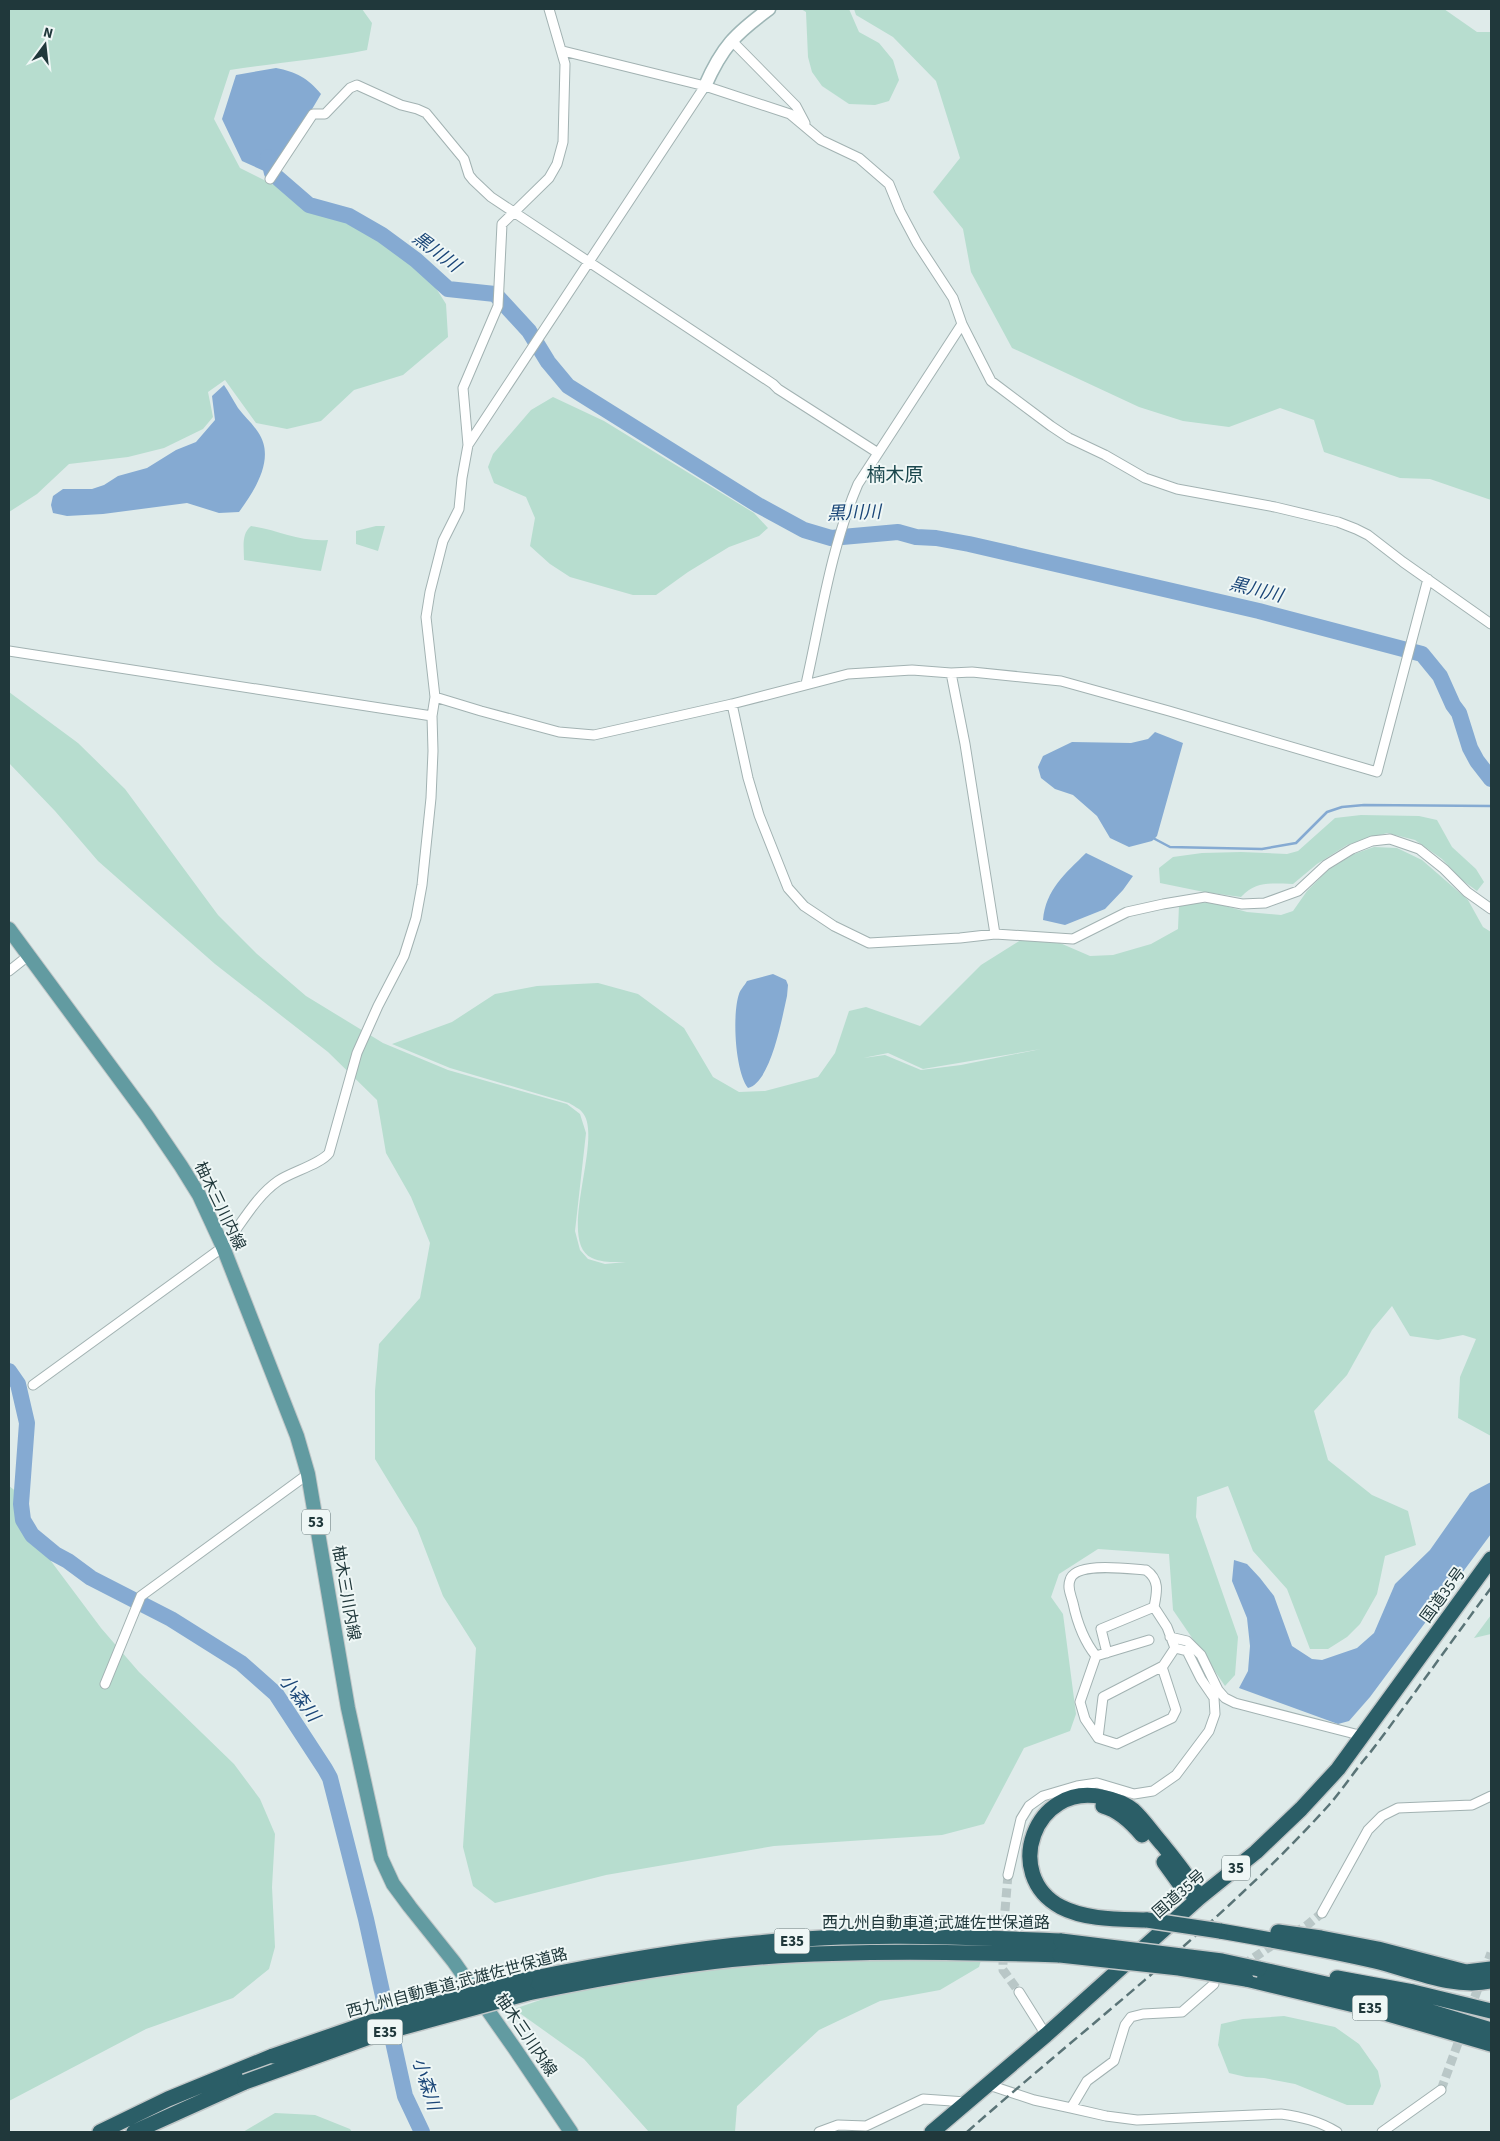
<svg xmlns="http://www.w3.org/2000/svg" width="1500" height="2141" font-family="'Source Sans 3','Noto Sans JP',sans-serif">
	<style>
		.green { fill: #b7ddcf; fill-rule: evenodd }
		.water { fill: #85aad2 }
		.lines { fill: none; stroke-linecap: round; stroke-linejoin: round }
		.stream { stroke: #85aad2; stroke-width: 2.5 }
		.river { stroke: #85aad2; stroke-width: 16 }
		.street-tunnel { stroke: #b9c7c7; stroke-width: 9; stroke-dasharray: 9 4.5; stroke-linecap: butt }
		.street-casing { stroke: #a2b2b2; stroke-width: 11 }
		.secondary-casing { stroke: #9eb6b6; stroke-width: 15 }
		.primary-casing { stroke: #c1c7c8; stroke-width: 16 }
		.highway-casing { stroke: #c1c7c8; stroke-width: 18 }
		.street { stroke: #fff; stroke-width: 9 }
		.secondary { stroke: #fff; stroke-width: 12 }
		.primary { stroke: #629ba1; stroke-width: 14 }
		.highway { stroke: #2b5e67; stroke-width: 15 }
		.rail { stroke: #5a7477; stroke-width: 2.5; stroke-dasharray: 10 5; stroke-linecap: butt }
		.highway-bridge-casing { stroke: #c1c7c8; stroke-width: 18; stroke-linecap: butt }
		.highway-bridge { stroke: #2b5e67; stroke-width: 15 }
		.labels { text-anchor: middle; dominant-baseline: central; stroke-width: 4; stroke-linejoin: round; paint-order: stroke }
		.shield { fill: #eff7f6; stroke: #5e7173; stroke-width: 1 }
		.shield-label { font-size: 15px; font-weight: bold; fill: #20383b }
		.street-label { font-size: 16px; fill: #20383b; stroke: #eff7f6 }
		.water-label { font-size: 18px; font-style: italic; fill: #194577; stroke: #eff7f6 }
		.quarter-label { font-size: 19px; fill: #1b474d; stroke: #eff7f6 }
	</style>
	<rect width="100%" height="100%" fill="#dfebea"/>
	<path class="green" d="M9,9H362L372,23L367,50C322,59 276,63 230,70L214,119L240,168L278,187L304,209L342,217L427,274L446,304L448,337L403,375L354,390L321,421L287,429L256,423L225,380L208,392L213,417L203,429L164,448L128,457L69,464L37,494L9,512Z
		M801,9H849L859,32L879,43L893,60L899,80L889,101L875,105L849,104L822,86L812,72L808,57L806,12Z
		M854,9H1444L1477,32H1491V500L1430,479L1400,478L1324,452L1314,420L1280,408L1229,427L1183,421L1139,407L1012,348L971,272L963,229L933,192L960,158L936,81L893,37L856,15Z
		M553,397L604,421L754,513L768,528L759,536L729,547L688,572L656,595H633L570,577L550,564L530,546L535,518L526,497L494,483L488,467L493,454L531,410Z
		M251,526C279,530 299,542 328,540L321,571L244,560C244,548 241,534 251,526Z
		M376,526H385L378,551L356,544V531Z
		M9,692L78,743L125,789L218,915L257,954L306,996L383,1043L448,1070L567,1104L580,1114L586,1133L575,1231L580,1250L588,1259L605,1264L626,1262C615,1262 603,1263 592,1258C555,1241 605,1136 582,1112C579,1108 573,1106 569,1103L450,1068L392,1044L452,1022L495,994L537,986L598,983L638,994L684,1028L713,1077L739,1092L765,1091L818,1077L835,1053L849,1011L866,1007L920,1026L981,965L1024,938L1053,940L1090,956L1113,955L1151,944L1178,929L1179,905L1189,902L1214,903L1247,912L1281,915L1293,911L1307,891L1328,870L1354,854L1374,847L1397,848L1422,860L1468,900L1483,927L1491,932V1436L1458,1418L1460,1377L1476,1339L1463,1335L1438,1340L1410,1336L1392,1306L1372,1330L1347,1375L1314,1411L1328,1460L1372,1495L1408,1511L1416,1545L1385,1556L1377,1594L1360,1624L1347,1637L1328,1649H1310L1287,1589L1253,1551L1228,1486L1197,1497L1196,1517L1238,1637L1235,1675L1225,1686L1173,1610L1169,1554L1098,1549L1059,1574L1051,1597L1063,1614L1076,1714L1070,1731L1024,1748L984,1824L942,1835L774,1846L606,1875L495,1903L473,1886L463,1847L476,1648L443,1596L417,1528L375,1459V1391L379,1344L420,1298L430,1243L411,1197L386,1153L377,1100L328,1052L215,964L98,861L55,811L9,763ZM1041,1049L961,1065L921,1070L885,1055L863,1058L888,1053L923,1069Z
		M1361,815L1419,816L1437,820L1452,847L1476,869L1484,882L1477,891L1462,880L1442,859L1415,840L1387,833L1347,845L1317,864L1293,884C1271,884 1257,880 1241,897L1204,892L1160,883L1159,868L1173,857L1202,853L1241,852L1287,854L1298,851L1335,818Z
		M9,1486L17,1492L39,1545L101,1628L139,1672L234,1764L260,1799L275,1834L272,1887L275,1947L269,1969L233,1998L146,2029L9,2101Z
		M1491,1615V1634L1474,1638Z
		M933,1926L971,1937L984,1950L979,1967L940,1990L880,2001L819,2030L737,2106L735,2132H649L584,2059L514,2009L642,1965L841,1930Z
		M1284,2016L1335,2027L1359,2044L1378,2071L1381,2086L1373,2105H1347L1295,2084L1264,2078L1246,2077L1229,2073L1218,2045L1221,2024L1243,2019Z
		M275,2113L315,2115L350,2129L352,2132H243Z"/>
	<path class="water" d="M276,68C296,72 308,78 321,94L273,175L242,161L222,119L236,75Z
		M224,385C229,392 233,400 238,408C244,416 252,423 258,432C276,458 255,490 239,512L219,513L187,503L103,514L67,516L53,513L51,505L53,496L63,489H92L104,485L118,476L147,468L176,450L196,442L215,420L212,396Z
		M1155,732L1183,743L1157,836L1152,841L1129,847L1110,838L1097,816L1073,795L1055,789L1041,778L1038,767L1043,756L1072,742L1131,743L1148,739Z
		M1086,853L1133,876L1123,890L1105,909L1065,925L1043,920C1046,889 1065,874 1086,853Z
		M773,974L786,980L788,985L787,996C782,1018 771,1082 748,1088C735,1071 732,1015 739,994C740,990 745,985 747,981Z
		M1491,1482V1534L1370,1697L1349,1721L1338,1724L1239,1688L1248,1671L1250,1646L1247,1618L1232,1581L1234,1560L1247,1564L1260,1578L1274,1596L1292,1646L1312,1659L1322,1660L1357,1648L1374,1633L1395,1584L1430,1550L1470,1493Z"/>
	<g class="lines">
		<path class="stream" d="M1153,838L1170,847L1262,849L1296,843L1327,812L1342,807L1364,805L1491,806"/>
		<path class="river" d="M268,157L272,173L309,205L349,216L382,235L416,260L448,289L495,294L529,331L548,362L568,386L758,505L804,530L831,538L898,532L916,537L936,538L969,544L1259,611L1422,654L1440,676L1453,705L1459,713L1470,748L1477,761L1491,779
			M9,1371L18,1384L27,1423L21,1504L23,1520L32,1535L55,1554L68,1561L91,1578L171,1619L241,1663L276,1694L325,1769L330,1778L366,1919L405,2096L422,2132"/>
		<path class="street-tunnel" d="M1008,1875L1003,1934V1970L1019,1992
			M1294,1933L1306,1926L1322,1913
			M1243,1965L1280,1940
			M1470,2010L1491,1953
			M1441,2090L1462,2032"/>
		<g class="street-casing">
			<path id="street" d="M731,40L796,106L805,123
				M563,51L705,86L790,114L821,140L859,158L889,184L900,211L917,243L953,298L962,324L991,381L1051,426L1069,438L1105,455L1145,478L1177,489L1275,507L1338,522L1356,529L1368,535L1403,562L1491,624
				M270,179L313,114H325L350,88L357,85L401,105L417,109L426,113L464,159L469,175L473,180L491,197L773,384L778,389L878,453
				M468,445L705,86
				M9,651L432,716
				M951,673L965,744L995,934
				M806,684C821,617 831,547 858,484L962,324
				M435,697L481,711L559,732L594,735L732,704L848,674L912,670L951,673L972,672L1061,681L1169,711L1377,772L1428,579
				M732,704L748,778L759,815L788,888L804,906L834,926L869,943L960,938L995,934L1073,939L1127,912L1163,904L1205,897L1242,904L1265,903L1298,891L1326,865L1352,849L1372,841L1390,839L1419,849L1444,869L1467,892L1491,909
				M9,971L28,956
				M33,1385L223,1247C241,1225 255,1197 278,1181C291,1172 321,1164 329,1153L357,1053L378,1006L404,956L416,918L422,885L431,798L433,751L432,716L435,697L426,617L430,592L443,541L459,509L462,478L468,445L463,388L498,306L502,224L549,178L557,164L563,142L565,64L549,9
				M1170,1637L1187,1641L1201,1655L1218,1690L1225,1698L1235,1703L1363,1736
				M1149,1640L1096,1656L1080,1702L1085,1719L1098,1738L1117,1744L1172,1718L1176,1710L1162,1667
				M1107,1653L1101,1629L1154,1607
				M1096,1656C1084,1641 1077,1622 1073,1603C1071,1595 1067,1588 1070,1580C1075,1561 1129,1569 1146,1570C1160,1580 1157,1592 1154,1607L1167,1627L1175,1648L1163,1666L1103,1697L1098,1738
				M105,1684L141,1596L308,1474
				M1008,1875L1021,1819L1029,1806L1043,1796L1077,1786L1097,1783L1134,1794L1153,1791L1176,1775L1209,1731L1215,1714L1214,1698L1201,1679L1187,1651L1175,1648
				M1322,1913L1368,1830L1382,1816L1398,1808L1472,1805L1491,1796
				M1019,1992L1046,2035
				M989,2085L1034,2100L1071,2108L1106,2116L1137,2120L1281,2114C1302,2117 1319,2121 1337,2132
				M1071,2108L1087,2081L1114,2061L1125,2025L1131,2017L1143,2014L1182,2012L1214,1984
				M819,2132L838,2125L866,2126L923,2099L966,2102
				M1382,2132L1441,2090"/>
		</g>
		<g class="secondary-casing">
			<path id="secondary" d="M705,86C722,47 735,34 769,9"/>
		</g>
		<g class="primary-casing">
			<path id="primary" d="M9,929L147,1116L181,1166L199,1195L223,1247L297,1436L308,1474L348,1708L381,1858L393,1884L410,1907L454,1962L515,2049L571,2132"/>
		</g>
		<g class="highway-casing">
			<path id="highway" d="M1103,1806C1118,1810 1132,1823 1142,1835
				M1164,1862L1182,1887L1199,1898
				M1147,1920C1119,1919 1086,1920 1061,1907C1001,1875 1035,1782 1102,1797C1112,1799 1125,1803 1133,1810C1144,1820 1153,1834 1163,1845C1177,1863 1190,1878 1199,1898
				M1220,1931C1272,1940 1324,1949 1375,1961C1412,1970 1453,1989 1491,1981
				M1278,1932L1321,1938L1378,1949L1466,1972L1491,1969
				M1259,1969L1375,1995L1491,2030
				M1337,1978L1413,1992L1491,2011
				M1246,1979L1371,2009L1491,2044
				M525,1980C602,1964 679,1950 757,1943C858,1932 960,1937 1061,1941
				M528,1993C605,1977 682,1963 760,1957C860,1950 960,1952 1060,1955
				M100,2132L168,2099L273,2056
				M134,2132L245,2082
				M932,2132L1046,2035L1199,1898L1256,1852L1301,1809L1338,1769L1491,1559"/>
		</g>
		<use href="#street" class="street"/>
		<use href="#secondary" class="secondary"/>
		<use href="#primary" class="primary"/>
		<use href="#highway" class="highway"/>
		<path class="rail" d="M967,2132C1088,2025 1220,1925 1329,1805C1343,1789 1355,1770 1369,1754C1411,1699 1450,1643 1491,1588"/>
		<g class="highway-bridge-casing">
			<path id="highway-bridge" d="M1147,1920L1220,1931
				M1061,1941L1222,1961L1259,1969
				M1060,1955L1179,1968L1246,1979
				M273,2056L371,2022L525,1980
				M245,2082L375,2035L528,1993"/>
		</g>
		<use href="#highway-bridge" class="highway-bridge"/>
	</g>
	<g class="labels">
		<g class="shield">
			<rect x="302" y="1509.5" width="28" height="25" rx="4"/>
			<rect x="1222" y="1855.5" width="28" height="25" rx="4"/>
			<rect x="774.5" y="1928.5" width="35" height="25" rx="4"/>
			<rect x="1352.5" y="1995.5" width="35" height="25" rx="4"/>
			<rect x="367.5" y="2019.5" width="35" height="25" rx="4"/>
		</g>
		<g class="shield-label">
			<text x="316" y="1522">53</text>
			<text x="1236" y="1868">35</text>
			<text x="792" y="1941">E35</text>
			<text x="1370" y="2008">E35</text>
			<text x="385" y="2032">E35</text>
		</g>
		<g class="street-label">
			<text transform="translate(220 1206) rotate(64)">柚木三川内線</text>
			<text transform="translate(346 1593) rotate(80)">柚木三川内線</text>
			<text transform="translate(1443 1595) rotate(-54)">国道35号</text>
			<text transform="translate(1179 1894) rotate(-41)">国道35号</text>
			<text x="936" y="1923">西九州自動車道;武雄佐世保道路</text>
			<text transform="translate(457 1983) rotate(-15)">西九州自動車道;武雄佐世保道路</text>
			<text transform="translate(526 2035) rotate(56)">柚木三川内線</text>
		</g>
		<g class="water-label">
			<text transform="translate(436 252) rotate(37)">黒川川</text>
			<text transform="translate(854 513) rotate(-2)">黒川川</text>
			<text transform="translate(1256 590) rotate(14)">黒川川</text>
			<text transform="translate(299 1698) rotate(53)">小森川</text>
			<text transform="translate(426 2084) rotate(72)">小森川</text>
		</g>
		<g class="quarter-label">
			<text x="895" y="475">楠木原</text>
		</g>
	</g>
	<rect width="1500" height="2141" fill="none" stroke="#20383b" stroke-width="20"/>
	<g transform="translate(45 45) rotate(15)" stroke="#eff7f6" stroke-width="4" paint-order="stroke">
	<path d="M0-4L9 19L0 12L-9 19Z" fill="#20383b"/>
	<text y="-8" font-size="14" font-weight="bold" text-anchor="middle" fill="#20383b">N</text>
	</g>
</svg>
